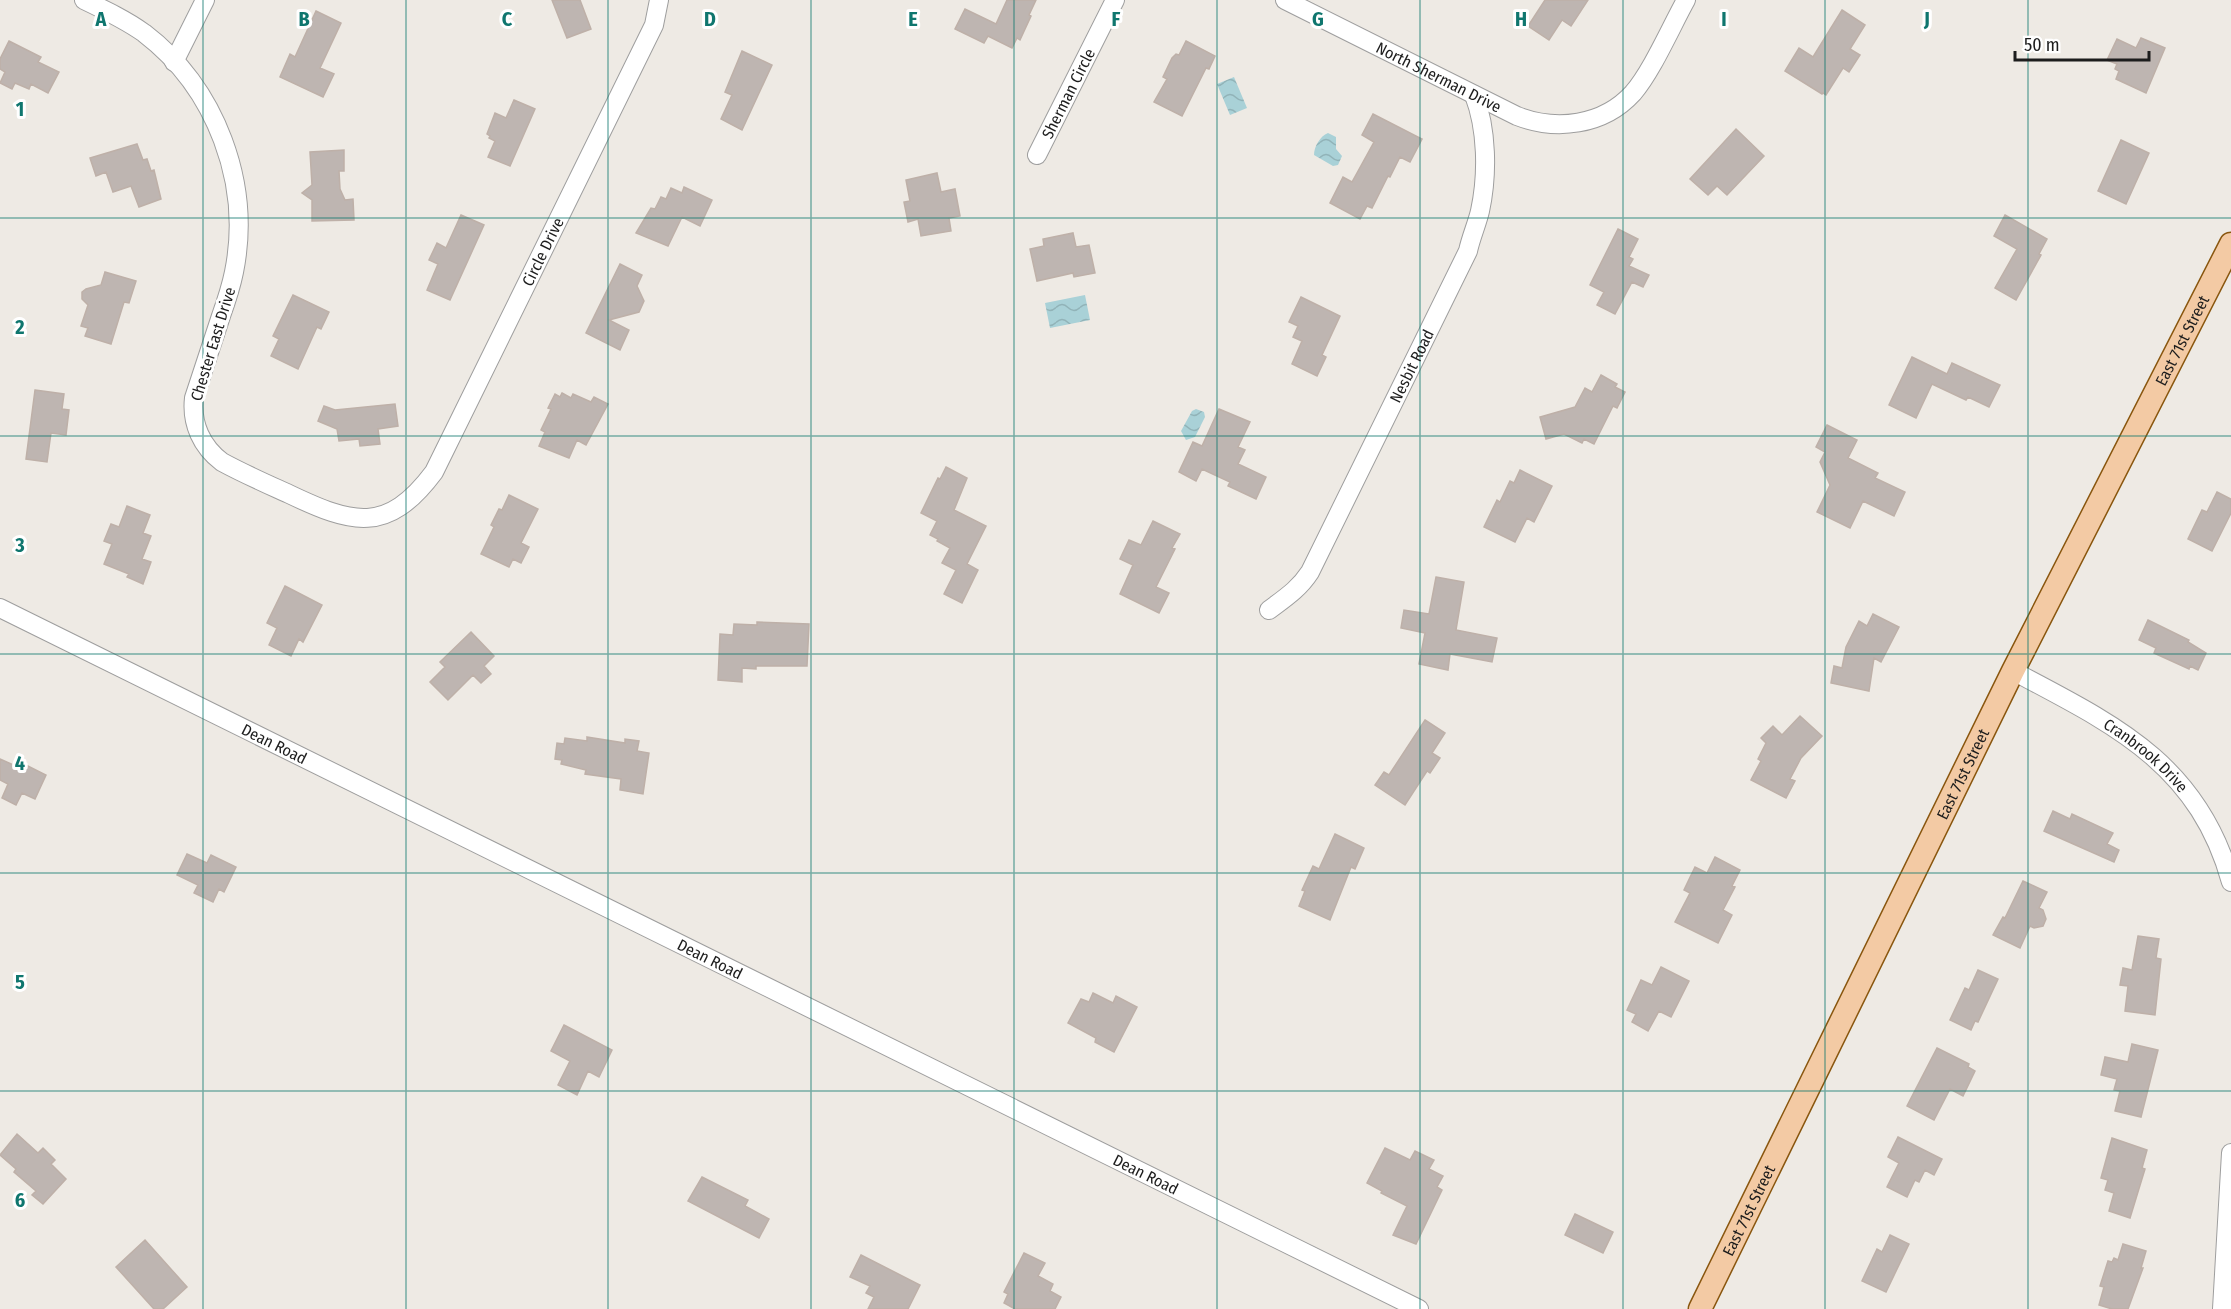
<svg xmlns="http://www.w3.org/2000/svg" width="2231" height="1309" font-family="'Fira Sans Condensed',sans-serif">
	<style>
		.water { fill: url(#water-waves) }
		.building { fill: #beb5b1; stroke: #beb0a8; stroke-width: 1.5 }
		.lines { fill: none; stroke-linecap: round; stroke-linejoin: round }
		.minor-casing { stroke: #9e9e9e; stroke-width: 20 }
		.major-casing { stroke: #89560e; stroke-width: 25 }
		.minor { stroke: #fff; stroke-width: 18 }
		.major { stroke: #f3caa4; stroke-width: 22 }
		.grid { fill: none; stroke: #0f766e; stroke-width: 1.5; stroke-opacity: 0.55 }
		.labels { text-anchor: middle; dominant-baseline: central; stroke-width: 6; stroke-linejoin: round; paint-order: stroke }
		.street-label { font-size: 16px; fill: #1d1d1d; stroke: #fff }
		.grid-label { font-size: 20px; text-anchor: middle; font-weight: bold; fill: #0f766e; stroke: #fff; stroke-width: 6; stroke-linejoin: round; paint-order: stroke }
	</style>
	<defs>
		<pattern id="water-waves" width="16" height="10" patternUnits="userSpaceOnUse" patternTransform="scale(1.5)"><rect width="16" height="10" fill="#a9d1d7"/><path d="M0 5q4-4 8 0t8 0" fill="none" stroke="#91b3b8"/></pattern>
	</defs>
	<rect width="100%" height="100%" fill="#eeeae4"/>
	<path class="water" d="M1234,77L1247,108L1230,115L1217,84Z
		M1328,133L1336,137V149L1342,156L1338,165L1333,166L1314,155C1314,147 1320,136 1328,133Z
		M1085,295L1090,320L1050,328L1045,303Z
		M1196,409L1204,412L1205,417L1195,437L1186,440L1181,431L1192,411Z"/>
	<path class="building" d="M552,0H580L591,29L567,38Z
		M1007,0H1036L1029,15L1031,16L1020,40L1017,38L1012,48L988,36L984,43L955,29L965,9L996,24Z
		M1545,0H1588L1571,26L1562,20L1549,40L1528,26Z
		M1842,10L1865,25L1850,49L1860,55L1849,72L1843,68L1826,95L1823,93L1822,94L1785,71L1799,48L1813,57Z
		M316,11L341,23L320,68L334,74L323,97L280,77L290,54L295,57Z
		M2141,38L2165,48L2146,93L2116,79L2119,71L2115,69L2117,64L2107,60L2117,39L2136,48Z
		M9,41L41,57L38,62L59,72L48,93L31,84L29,89L15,83L12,89L0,83L5,72L0,69V59Z
		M1186,41L1215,56L1209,69L1206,68L1182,116L1154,102L1167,79L1163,77L1172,58L1176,54L1179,55Z
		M742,51L772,65L742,130L721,119L732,95L725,92Z
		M514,100L535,109L510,166L488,157L495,141L489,138L490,136L487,134L495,113L506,118Z
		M1373,114L1422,139L1410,162L1400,157L1390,177L1388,176L1372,208L1367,206L1360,219L1330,203L1343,177L1352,182L1374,142L1362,135Z
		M1736,129L1764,156L1727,195L1717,186L1708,195L1690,179Z
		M2121,140L2149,153L2126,204L2098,191Z
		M137,144L143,160L147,159L151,171L154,170L161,199L139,207L131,186L113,192L106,172L96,176L90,158Z
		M344,150V171H339L340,189L345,200L353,199L354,220L312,221V200L302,193L312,185L310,152Z
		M937,173L941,192L955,189L960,216L949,218L951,231L921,236L918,219L908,222L904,202L910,201L906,180Z
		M684,187L712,200L700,226L682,217L668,246L636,233L651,208L655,209L661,197L666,199L671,188L682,193Z
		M461,215L484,225L450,300L427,290L438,264L429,260L437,243L446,248Z
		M2005,215L2047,239L2039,254L2041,255L2016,300L1995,288L2017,249L1994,236Z
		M1618,229L1638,239L1629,257L1633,259L1629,266L1649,275L1643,287L1632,282L1615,314L1597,305L1604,292L1590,285Z
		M1073,233L1076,247L1089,245L1095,273L1074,277L1073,273L1037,281L1030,249L1044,246L1043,239Z
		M620,264L642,275L637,286L644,301L639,312L609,320L629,330L620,350L586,333Z
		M105,272L136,281L129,303L124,302L111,344L85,336L88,328L81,326L88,305L82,299V292L86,289L101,285Z
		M293,295L329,312L321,329L317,327L298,369L271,356L279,339L273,336Z
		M1301,297L1340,316L1322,355L1326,357L1317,376L1292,364L1302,341L1293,337L1298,326L1289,322Z
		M1912,357L1947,374L1952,363L2000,385L1989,407L1968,397L1966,400L1932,384L1916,418L1889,405Z
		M1601,375L1617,384L1615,387L1625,392L1617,408L1613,406L1594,444L1584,439L1582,443L1564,434L1546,439L1540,417L1575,407L1585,388L1592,392Z
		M35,390L64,394L62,409L69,410L66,435L51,433L47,462L26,459Z
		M562,393L571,398L573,394L591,402L594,397L608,404L586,445L577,440L569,458L539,446L545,432L541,430L551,409L548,408L555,394L560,397Z
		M395,404L398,426L378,429L380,444L360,446L359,439L339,441L337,429L318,421L324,406L335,410Z
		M1219,409L1250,422L1238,447L1245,450L1238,464L1266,477L1256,499L1228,486L1230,482L1202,469L1196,481L1179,472L1193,442L1202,446Z
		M1827,425L1857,440L1848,458L1878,473L1875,478L1905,492L1894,516L1863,501L1850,528L1817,512L1830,485L1820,462L1825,452L1816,447Z
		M946,467L967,478L954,510L986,526L967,564L978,570L962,603L944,594L956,570L942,563L950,548L937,541L938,539L930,535L937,521L921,513L938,478L940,479Z
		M1520,470L1552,486L1534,522L1527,518L1515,542L1484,527L1497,500L1500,502L1510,481L1514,483Z
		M2217,492L2231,499V513L2212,551L2188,539L2202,510L2207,512Z
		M509,495L538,509L521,543L529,547L521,563L513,559L509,567L481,554L494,527L491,525L499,509L502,510Z
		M127,506L150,515L143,533L151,536L142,559L151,562L143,584L127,577L129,574L104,564L112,544L104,541L111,524L119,527Z
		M1153,521L1180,534L1172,548L1175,549L1156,587L1169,593L1159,613L1120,594L1133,565L1120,559L1129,540L1141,545Z
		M1436,577L1464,582L1456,630L1497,638L1492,662L1450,654L1448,670L1419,664L1425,633L1401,628L1404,610L1429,614Z
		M285,586L322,605L303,642L299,639L291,656L269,645L277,628L267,623Z
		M1873,614L1899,627L1881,662L1874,658L1869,691L1831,683L1834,666L1842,668L1846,647L1859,621L1867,626Z
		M2148,620L2189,640L2188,642L2206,653L2198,670L2190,666L2189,669L2154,653L2156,648L2139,640Z
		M757,622L809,624L807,666H756V669L742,668V682L718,680L720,634L733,635L734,624L757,625Z
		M471,632L494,656L484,666L491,674L481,683L473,675L448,700L430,682L445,667L440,662Z
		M1800,716L1822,736L1801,758L1790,779L1795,781L1786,798L1751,780L1761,761L1758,759L1766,743L1761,738L1773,726L1782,735Z
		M1425,720L1445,733L1432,753L1440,758L1430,773L1427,771L1405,805L1375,785L1384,772L1389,775Z
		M587,737L625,743V739L639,741L637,751L649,753L643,794L620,790L621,779L585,774L586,770L561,764L562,760L555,759L557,743L564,744L565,738L587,741Z
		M0,759L18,767L20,762L46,775L35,799L22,793L16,805L2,798L8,784L0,780Z
		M2053,811L2070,819L2072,814L2113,833L2107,844L2119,850L2114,862L2044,831Z
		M1335,834L1364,848L1355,869L1351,867L1330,920L1299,906L1305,891L1302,890L1313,866L1319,869Z
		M187,854L207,863L211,855L236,867L224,892L219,889L213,902L194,893L198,885L177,875Z
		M1715,857L1740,870L1732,886L1735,887L1723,910L1732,915L1718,943L1675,922L1690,893L1684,890L1695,867L1707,873Z
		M2023,881L2047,892L2039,908L2043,910L2046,919L2043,926L2034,928L2030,926L2020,948L1993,935L2003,917L2005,918Z
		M2138,936L2159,939L2156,958L2161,959L2155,1015L2125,1011L2128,986L2120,985L2123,968L2132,970Z
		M1661,967L1689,981L1671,1017L1659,1011L1648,1031L1632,1022L1636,1014L1627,1010L1641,980L1652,985Z
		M1978,970L1998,979L1978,1022L1975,1021L1971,1030L1950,1020L1965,988L1969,990Z
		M1093,993L1113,1003L1116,996L1137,1007L1114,1052L1095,1042L1096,1038L1068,1023L1081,999L1089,1002Z
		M564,1025L612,1050L599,1077L588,1071L577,1095L558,1085L570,1061L551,1051Z
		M2132,1044L2158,1050L2141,1117L2115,1111L2120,1091L2114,1090L2117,1079L2101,1075L2105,1057L2128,1062Z
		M1937,1048L1969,1064L1968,1067L1975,1071L1963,1096L1950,1089L1934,1120L1907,1106Z
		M17,1134L38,1153L43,1148L55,1160L51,1164L66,1179L43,1204L32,1195L36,1191L14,1172L16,1169L0,1155Z
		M1898,1137L1942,1159L1934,1175L1925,1170L1919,1182L1915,1180L1907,1197L1887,1187L1899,1163L1888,1157Z
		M2112,1138L2147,1150L2142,1168L2145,1169L2130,1218L2109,1211L2114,1193L2105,1190L2108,1180L2101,1178Z
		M1385,1148L1410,1160L1415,1151L1434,1160L1429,1169L1443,1176L1437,1187L1442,1190L1416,1244L1393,1235L1407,1206L1381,1193L1382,1191L1367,1183Z
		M702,1177L748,1200L745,1206L769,1219L759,1238L688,1201Z
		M1575,1214L1613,1232L1603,1253L1565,1235Z
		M1890,1235L1909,1244L1886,1292L1862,1281L1877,1249L1882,1252Z
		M145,1240L187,1287L163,1309H154L116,1267Z
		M2123,1244L2146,1251L2141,1268H2143L2128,1309H2112L2099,1305L2104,1287L2100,1286L2108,1261L2112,1262L2114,1258L2118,1260Z
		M1024,1253L1045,1263L1038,1276L1053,1284L1050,1291L1061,1297L1055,1309H1015L1004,1303L1008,1294L1004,1292Z
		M861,1255L920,1285L908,1309H868L874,1297L866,1293L870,1286L850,1277Z"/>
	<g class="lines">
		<g class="minor-casing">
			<g id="minor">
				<path id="s1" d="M84,0C105,10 126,20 144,33C216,88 252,183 234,272C231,287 226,302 221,316C212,343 203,371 194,398C191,424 202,447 222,462C244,474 267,484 289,494C352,524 387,535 434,472L654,25L659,0"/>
				<path id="s2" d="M1285,0L1517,116C1556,131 1603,126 1633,93C1652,71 1671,27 1686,0"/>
				<path d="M174,62L205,0"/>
				<path id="s3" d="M1037,155L1115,0"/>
				<path id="s4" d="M0,608L1419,1309"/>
				<path id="s5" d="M1269,610C1285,598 1299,589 1310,572L1468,251C1471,237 1477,224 1480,211C1488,174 1487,129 1474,95"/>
				<path id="s6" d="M2013,671C2113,724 2198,763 2231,882"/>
				<path d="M2222,1309L2231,1153"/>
			</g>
		</g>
		<g class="major-casing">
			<g id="major">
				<path id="s7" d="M1700,1309L2013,671L2231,244"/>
			</g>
		</g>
		<use href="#minor" class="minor"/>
		<use href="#major" class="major"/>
	</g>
	<path class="grid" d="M203,0V1309M406,0V1309M608,0V1309M811,0V1309M1014,0V1309M1217,0V1309M1420,0V1309M1623,0V1309M1825,0V1309M2028,0V1309M0,218H2231M0,436H2231M0,654H2231M0,873H2231M0,1091H2231"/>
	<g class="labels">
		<g class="street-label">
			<text stroke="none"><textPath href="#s2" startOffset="172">North Sherman Drive</textPath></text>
			<text stroke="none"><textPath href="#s3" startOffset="69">Sherman Circle</textPath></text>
			<text stroke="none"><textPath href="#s1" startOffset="1029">Circle Drive</textPath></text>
			<text stroke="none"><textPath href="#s7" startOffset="1082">East 71st Street</textPath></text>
			<text transform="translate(213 344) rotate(-73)">Chester East Drive</text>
			<text stroke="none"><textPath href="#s5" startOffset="286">Nesbit Road</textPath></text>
			<text stroke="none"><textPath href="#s4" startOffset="306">Dean Road</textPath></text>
			<text stroke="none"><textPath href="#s6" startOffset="158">Cranbrook Drive</textPath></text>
			<text stroke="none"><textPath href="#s7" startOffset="596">East 71st Street</textPath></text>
			<text stroke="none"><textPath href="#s4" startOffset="792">Dean Road</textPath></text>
			<text stroke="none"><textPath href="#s4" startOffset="1278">Dean Road</textPath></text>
			<text stroke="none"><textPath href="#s7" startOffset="110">East 71st Street</textPath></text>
		</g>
	</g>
	<g class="grid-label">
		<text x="101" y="26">A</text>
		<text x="304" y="26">B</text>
		<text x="507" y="26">C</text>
		<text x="710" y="26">D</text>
		<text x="913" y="26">E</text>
		<text x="1116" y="26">F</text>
		<text x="1318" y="26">G</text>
		<text x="1521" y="26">H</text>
		<text x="1724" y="26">I</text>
		<text x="1927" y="26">J</text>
		<text x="20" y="116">1</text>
		<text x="20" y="334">2</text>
		<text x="20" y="552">3</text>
		<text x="20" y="770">4</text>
		<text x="20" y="989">5</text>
		<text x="20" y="1207">6</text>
	</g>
	<path d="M2015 51v9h134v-9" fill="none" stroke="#1d1d1d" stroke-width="3"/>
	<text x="2024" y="51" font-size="18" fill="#1d1d1d" stroke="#ffffff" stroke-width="4.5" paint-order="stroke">50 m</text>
</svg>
